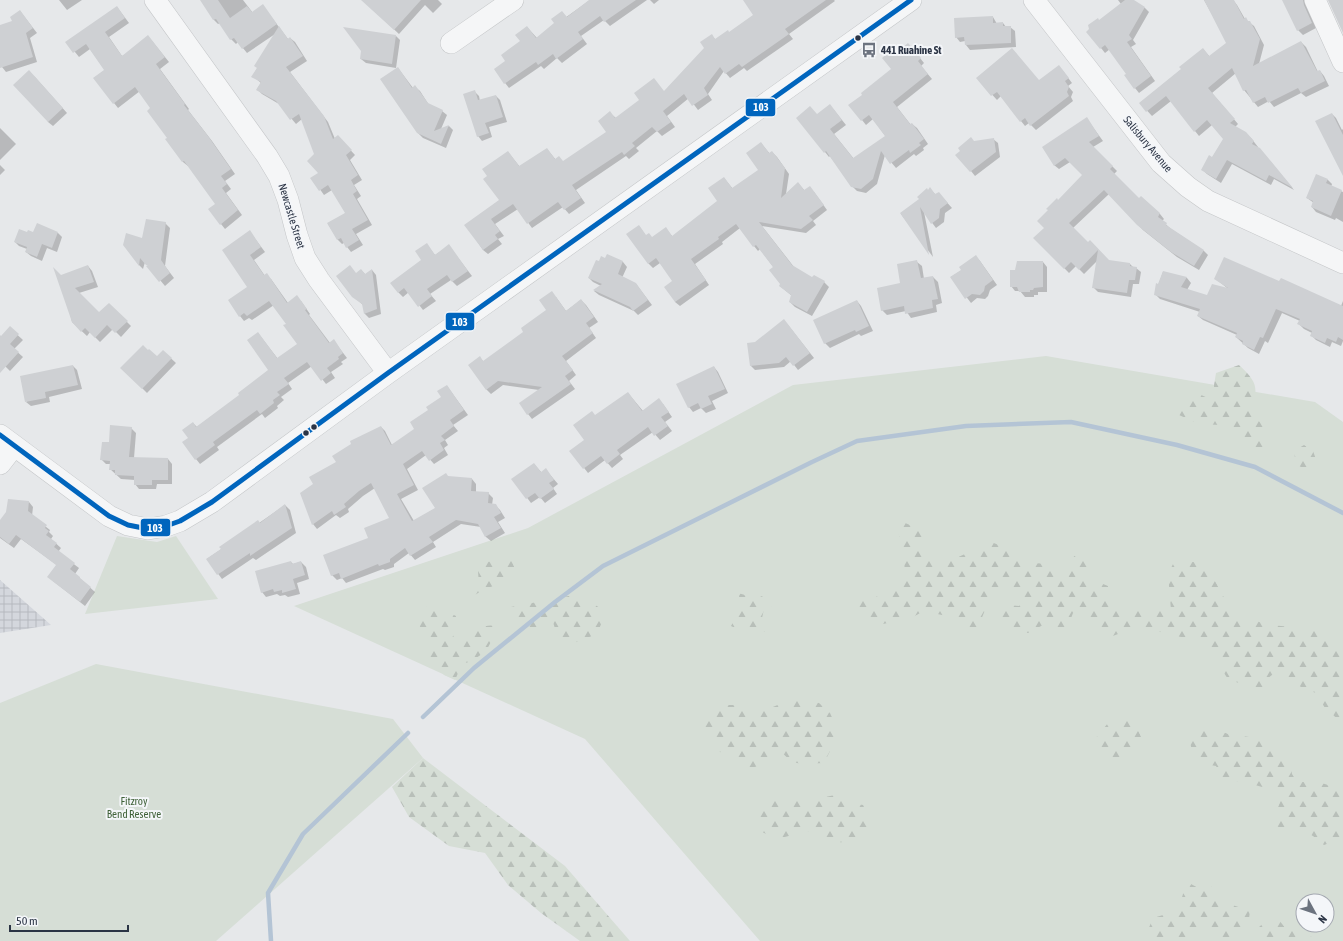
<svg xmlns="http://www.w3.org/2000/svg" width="1343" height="941" font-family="'Asap Condensed',sans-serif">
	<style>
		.industrial { fill: url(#industrial-grid) }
		.green { fill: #d6ded6; fill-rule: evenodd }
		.forest { fill: url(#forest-firs) }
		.shadow { fill: #0003 }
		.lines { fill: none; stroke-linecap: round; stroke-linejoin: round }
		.stream { stroke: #b4c4d5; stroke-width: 4.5 }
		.building { fill: #ced0d3 }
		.minor-casing { stroke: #c4c6c8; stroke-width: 22 }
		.minor { stroke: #f5f6f7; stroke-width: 21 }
		.bus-1-casing { stroke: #f4f6f9; stroke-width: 8 }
		.bus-1 { stroke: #0065bd; stroke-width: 5 }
		.bus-dot { fill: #2b3445; stroke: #f4f6f9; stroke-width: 1.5 }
		.labels { text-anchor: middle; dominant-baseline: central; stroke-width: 4; stroke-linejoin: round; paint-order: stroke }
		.poi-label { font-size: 11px; font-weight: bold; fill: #2b3445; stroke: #f4f6f9; text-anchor: start }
		.street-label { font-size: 11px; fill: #2b3445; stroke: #f4f6f9 }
		.park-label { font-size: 11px; fill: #3f6138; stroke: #f4f6f9 }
		.line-badge { stroke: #f4f6f9; stroke-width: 1.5 }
		.badge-label { font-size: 11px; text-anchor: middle; font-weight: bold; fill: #fff }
	</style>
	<defs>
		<pattern id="industrial-grid" width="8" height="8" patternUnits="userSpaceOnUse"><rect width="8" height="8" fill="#d4d7dd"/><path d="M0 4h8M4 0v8" fill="none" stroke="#b6b9bf"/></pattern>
		<pattern id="forest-firs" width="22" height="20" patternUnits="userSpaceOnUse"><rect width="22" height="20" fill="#d6ded6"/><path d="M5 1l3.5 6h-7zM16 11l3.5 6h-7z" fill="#b8bfb9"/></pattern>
	</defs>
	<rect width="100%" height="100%" fill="#e6e8ea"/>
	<path class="industrial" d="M0,580L51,625L0,633Z"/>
	<path class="green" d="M1046,356L1315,402L1343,422V941H760L585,739L294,606L528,528L793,385ZM1303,901H1327V925H1303Z
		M117,536L157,542L176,536L218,599L85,614Z
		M96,664L393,719L423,758L216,941H0V703Z"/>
	<path class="forest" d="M1239,365C1257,382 1259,387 1251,411L1264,427L1262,437L1269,450L1255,453L1242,443L1241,429L1221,425L1199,424L1179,415L1176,405L1197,393L1214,401V385L1216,373Z
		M1304,445L1313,451L1318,465L1309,470L1296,465L1294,451Z
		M898,520L917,528L925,540V560L940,562L954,559L991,542L1012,550L1033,563L1049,564L1055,577L1068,581L1070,560L1077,554L1091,566L1088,578L1108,586L1110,601L1113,608C1132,607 1151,610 1171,610L1168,574L1174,562H1196L1208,568L1223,596L1237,615L1269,625L1292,627H1311L1329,636L1343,645V722H1341L1325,708L1316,693C1301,688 1289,681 1277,671L1263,682V692L1228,679L1220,667L1212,650L1199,638L1181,637L1152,630L1137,627L1110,637L1093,627L1089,615L1073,613L1067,629L1043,625L1028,633L1011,630L1000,615L1002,604L1019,606L1026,598L1008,588L991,596L975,634L960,623L956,616L942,615L924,611L911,618L883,624L861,617L855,604L859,595L873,598L897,589L906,575L898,530Z
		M501,560L512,561L516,572L508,580L503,583L484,589L475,595L470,593L471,587L479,585L478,571L486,562Z
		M747,591L769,599L772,606L764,609L762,618L776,632L770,636L761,629L756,632L754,628L746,627L739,630L731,626C739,611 744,610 738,593L745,595Z
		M574,595L583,597L606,612L597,634L574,643L559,642L553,622L533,635L517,624L511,607Z
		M430,604L456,616L453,635L455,641L461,642L466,633C476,630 488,622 499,627L486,651L472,661L462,664L455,680L444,675L426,654L430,639L417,623L419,613Z
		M800,700L819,703L830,713L839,733L824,763L802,764L792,762L779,750L767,764L746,769L736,756L720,752L710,741L701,722L708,709L722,705H746L754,715L780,704Z
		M1120,719L1135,722L1143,742L1128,752L1117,759L1103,755L1091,744L1108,723Z
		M1203,724L1228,734L1263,739L1274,752L1290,763L1292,774L1297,782C1315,782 1328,781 1343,794V838L1324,845L1313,836L1300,829L1287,830L1276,826L1275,816L1280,802L1276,791L1255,785L1222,778L1216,766L1205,764L1193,755L1188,734Z
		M423,758L565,866L630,941H580L541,913L508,885L485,853L449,846L409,817L392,787Z
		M835,795L847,802L863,805L873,825L859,838L846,842L826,843L808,831L777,839L762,832L753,813L762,802L775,798L796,801L811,800Z
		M1207,883L1216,890L1221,901L1250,911L1248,926L1244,932L1242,941H1213L1214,931L1202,929L1190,941H1149L1148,930L1153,918L1173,912L1179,907L1183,894L1191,884L1200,889Z
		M1278,919L1287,930L1306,933L1317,941H1270L1266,938L1259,927L1266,921Z"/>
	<path class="shadow" d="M59,0H82L67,10Z
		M201,0H243L253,13L263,6L288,39L290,38L295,42L307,61L290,72L328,122L335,139L342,141L355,155L350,160L362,180L354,185L361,196L357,199L372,225L356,234L363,245L351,252L344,243L342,244L338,240L328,224L346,213L332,190L324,195L312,178L319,174L316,155L302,119L296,124L279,104L262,94L257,89L261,83L253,76L275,34L247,53L238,42L236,44L231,39L220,23L218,24L214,20Z
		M369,0H438L442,4L433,13L425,5L399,34L371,8Z
		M590,0H647L610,26L604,20L581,36L587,44L562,63L557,58L544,69L541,66L509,88L495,70L507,61L522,42L527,27L537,38Z
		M650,0H659L654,4Z
		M744,0H834L835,1L789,34L793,39L747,71L744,68L730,78L724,71L708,94L712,100L698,110L689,98L667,116L675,127L662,136L657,131L636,148L639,151L629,159L626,156L576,190L585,203L569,214L563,207L532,228L518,209L495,224L504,236L498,239L502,244L488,254L483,250L466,225L500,200L508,152L520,167L547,149L556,160L564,162L608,132L610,113L616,118L664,92L705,48L711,35L716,40L729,33L754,15Z
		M1118,0H1134L1133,1L1145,8L1149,12L1133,40L1136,44L1131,47L1155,81L1139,93L1135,88L1127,74L1110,49L1105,53L1101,48L1100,21L1121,4Z
		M1204,0H1233L1237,5L1245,19L1254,26L1264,45L1259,64L1301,42L1306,47L1318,72L1320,71L1324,76L1329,86L1306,97L1301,93L1274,107L1269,101L1258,107L1244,90L1236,73L1212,93L1238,124L1235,127L1251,138L1258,147L1257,148L1264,154L1294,190L1274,179L1271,185L1232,164L1221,183L1207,174L1202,169L1212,158L1224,139L1212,125L1199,136L1171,101L1152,116L1140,103L1182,69L1203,49L1210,57L1228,43Z
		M1283,0H1309L1316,28L1303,35L1298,30Z
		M117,7L129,23L109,37L122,56L152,41L169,62L160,69L189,109L188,110L212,141L235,174L225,181L231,189L226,193L242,215L225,229L221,224L216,204L189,166H188L183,162L167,139L168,138L152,109L140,91L118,108L94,78L105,70L90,49L79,57L67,42Z
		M20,11L37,33L30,38L37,62L6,72L2,67L0,62V26L13,22Z
		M993,17L997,24L1003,23L1006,27H1010L1015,31L1016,47L970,50L966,45L965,41L960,42L956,37Z
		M396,36L400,40L396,68L366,63L361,59Z
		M912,48L924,63L921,66L932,79L897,107L911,125L912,124L917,128L928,144L923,148L924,150L916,156L914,154L896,168L885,155L877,184L866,193L857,191L852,186L830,156L829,157L825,152L817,115L834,110L846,125L834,134L854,159L886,137L873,119L866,125L862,120L863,95L893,70L896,54Z
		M398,68L413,88L415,87L420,91L429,105L442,111L447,115L441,129L449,126L453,130L446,148L423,138L418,133Z
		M1063,71L1072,83L1068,86L1073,92L1071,97L1073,101L1036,130L1029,123L1025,126L1001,96L997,100L977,78L1040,81Z
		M34,76L67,113L53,126L48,122Z
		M474,91L479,96L480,101L496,96L500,100L507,122L489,127L492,137L482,141L478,136Z
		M1332,114L1336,118L1342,130L1343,129V161Z
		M1087,119L1103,141L1093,147L1117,171L1114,174L1139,200L1141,197L1160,214L1164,219L1162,221L1171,229L1204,251L1208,255L1199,270L1177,257L1143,230L1109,194L1073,228L1088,244L1090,242L1109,261L1130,264L1133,267L1136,268L1141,272L1139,284H1133L1131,297L1098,292L1094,288L1098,260L1084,274L1076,266L1069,273L1035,238L1045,228L1058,201L1084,175L1070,162L1059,169L1054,165Z
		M0,128L16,144L0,160Z
		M993,139L998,143L1000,157L975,176L971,171L974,142Z
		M761,143L770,154L772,152L777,157L789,174L786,194L798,183L805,191L814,192L827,210L813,221L816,225L806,233L762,226L794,267L813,279L824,282L829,287L812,316L795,307L790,302L792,296L780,286L781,284L774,268L760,249L758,251L754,246L740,228L722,242L723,244L695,264L709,285L680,306L675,302L674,281L660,263L653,268L648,263L639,226L648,239L652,238L666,229L673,237L719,201L724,178L733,189L760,170Z
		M0,165L5,170L0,175Z
		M1317,175L1328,180L1332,184L1331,187L1343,192V222L1336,218L1335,220L1316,212L1312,207L1314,203L1307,198Z
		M930,189L936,195L943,198L952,208L945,213L944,222L936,228L924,212L933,257L901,214L920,200Z
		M165,223L170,228L165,266L174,278L165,286L145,262L143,269L139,265L124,245L143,239Z
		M250,232L265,252L254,260L265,276L271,279L288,303L301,301L310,314L309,315L330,343L334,341L347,358L341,362L343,364L331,372L335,378L326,384L312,366L288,383L292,389L281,397L284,400L277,406L278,408L265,418L262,414L217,447L219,450L200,464L196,459L189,438L193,423L197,427L241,395L269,370L258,333L278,359L298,344L287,324L274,305L252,320L249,318L244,321L240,316L249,287Z
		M34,233H58L62,237L57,252L47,248L42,261L31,256L26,252L27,249L19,246L15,242Z
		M427,245L435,255L449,246L472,276L457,286L451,280L430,294L436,301L423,310L409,292L403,297L398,292L423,260Z
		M607,255L623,262L627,267L622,278L636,284L652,305L638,315L634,311L599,295L594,291L601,286L593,282L589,278L599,263L606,259Z
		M976,257L980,261L997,285L990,290L988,296L985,299L977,298L971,303L951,277L962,270Z
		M917,262L922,266L924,279L933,277L938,282L942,303L936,305L937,312L911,318L906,311L887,315L882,310Z
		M1043,262L1047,267V292H1038V295H1034V297H1025L1020,291H1015L1011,286L1016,271Z
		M88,266L92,271L98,287L79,293L99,313L109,304L131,326L121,337L113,329L100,342L90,332L87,336L72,322L61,276Z
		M361,270L366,275L372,270L376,275L381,314L369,318L365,314L363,305L353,296L356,274Z
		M1163,272L1187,278L1191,283L1187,290L1208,297L1227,288L1216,279L1280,282L1341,306L1343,301V341L1341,346L1332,342L1330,347L1316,340L1311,335L1312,333L1304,329L1299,324L1300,321L1282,313L1268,343L1265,341L1259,354L1248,348L1236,337L1237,335L1203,320L1198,316L1200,312L1160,299L1155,294Z
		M556,297L566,311L581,300L586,305L598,322L589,328L596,338L566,361L576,375L569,381L575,389L532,419L528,414L539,390L503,385L491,394L486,389L480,358L484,362L525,332L548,310Z
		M857,301L861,306L873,331L861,336L859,334L830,348L825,343Z
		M788,325L814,358L798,370L791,361L784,367L755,370L751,366L756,343Z
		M10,328L23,340L14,349L23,357L10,371L5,366L0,371V339Z
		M163,351L176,363L147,393L122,368L157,358Z
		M73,366L77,370L82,389L49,397L50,402L31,406L26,402Z
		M714,367L718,372L728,393L712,401L716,409L706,413L701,408L693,412L689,407Z
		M447,386L468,415L453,425L458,431L445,440L448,445L444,448L448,455L434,464L426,455L407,469L418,490L401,499L414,521L436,508L449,477L472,479L476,484V492L488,493L493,498L492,505H495L500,510L505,518L498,522L505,533L491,541L486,537L481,527L461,524L433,542L436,547L415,560L409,553L394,564V567L385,570L383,569L346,583L342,578L337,580L332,575L391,518L375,488L363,496L348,509L349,512L340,518L336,515L317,529L313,524L301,494L315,484L337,462L381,427L385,431L392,445L416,429L430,410L442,397Z
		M628,393L643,411L663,404L672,417L665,422L672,431L660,440L653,432L620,455L623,459L612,468L605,460L588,473L571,451L586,440L595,416Z
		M131,428L136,433L134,458L168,459L172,464V484H157L156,489H139L135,484V480L121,479L110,469L111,464H106L101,459L110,443Z
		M534,464L542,473L546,470L558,484L553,488L557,494L545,503L540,497L531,503L513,479Z
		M29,502L33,507L32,516L50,530L49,532L53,536L51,539L61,548L58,552L79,568L75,574L95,592L85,606L53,581L57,565L21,539L14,548L0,538V522Z
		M285,505L290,510L296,533L256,560L253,558L222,579L207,559Z
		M291,562L293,564L301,562L306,567L309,579L297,583L300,594L288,597L285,595L280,596L277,594L266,597L262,592Z"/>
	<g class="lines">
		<path class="stream" d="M423,717L474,668L555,602L603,566L812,462L857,441L966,426L1071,422L1177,445L1255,467L1343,513
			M271,941L268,893L303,834L408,733"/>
	</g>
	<path class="building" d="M200,0H218L230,18L247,6L252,12L263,4L277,24L242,49L234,38L230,40L216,19L213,20Z
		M361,0H421L394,30Z
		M589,0H636L604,22L600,16L578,32L583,39L556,59L553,54L538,65L536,62L504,84L494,69L505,61L501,55L520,41L515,35L527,26L536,38L554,23L551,19L562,11L567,17Z
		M743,0H826L785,29L789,34L742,67L739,64L725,74L720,67L704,88L708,95L692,106L684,94L663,111L671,122L657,132L652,127L632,143L635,146L624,155L622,152L572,185L581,198L564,210L558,202L527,224L513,204L491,219L500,231L495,235L498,239L483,250L464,225L499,200L483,179L487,176L482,169L508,151L519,166L547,148L555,159L559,156L563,161L606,132L598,121L610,111L615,118L639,100L634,93L654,78L664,91L704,48L700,42L712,34L715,39L728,30L729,32L753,15Z
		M1125,0H1134L1145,7L1129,35L1132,39L1127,42L1151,76L1134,89L1124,75L1126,74L1105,45L1100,49L1086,32L1089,29L1088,25L1098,18L1099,20Z
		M1204,0H1234L1244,19L1246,17L1248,21H1250L1260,39L1253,66L1301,41L1317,71L1320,70L1325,81L1301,93L1298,88L1268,103L1265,97L1253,103L1246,90L1243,91L1232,68L1208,88L1235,119L1230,123L1246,132L1254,141L1252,144L1260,148L1293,188L1269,175L1266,181L1227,160L1216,179L1201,170L1209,155L1212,157L1223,139L1207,120L1194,132L1166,96L1146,112L1139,103L1181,69L1179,67L1203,48L1209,56L1226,43Z
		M1282,0H1303L1304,5L1312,23L1297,31Z
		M1328,0H1343V33Z
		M117,6L125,18L105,32L122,56L148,35L165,57L156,64L185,104L184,105L208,136L231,169L221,176L227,184L222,188L238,210L220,225L208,209L215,204L184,161L182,162L165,139L167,138L147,111L150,108L135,87L113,104L93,78L104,70L86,44L73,53L65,42Z
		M20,10L33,28L26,33L33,57L0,68V25L12,21L10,17Z
		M993,16V23L1003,22V26H1011V43L965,45L964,37L955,38L954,18Z
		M279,26L288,39L290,37L303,56L286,67L324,116L333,139L338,135L352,150L346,155L358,175L351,180L357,191L353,194L368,220L352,229L359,240L346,248L341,238L337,240L327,223L345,213L328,185L319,191L310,178L318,173L307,161L314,154L299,114L290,120L276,101L256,90L261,82L251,77L257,68L254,66Z
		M343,27L396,35L392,64L360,59L361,51Z
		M908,43L921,58L918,61L928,74L893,102L910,124L912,123L924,139L919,143L921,145L910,153L909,150L890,164L881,151L873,179L861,189L851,187L826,151L824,153L796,118L810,106L817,114L830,104L842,120L830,129L853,158L885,136L869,115L861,121L848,105L862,95L861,93L891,69L882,58L893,49L896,53Z
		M1012,48L1039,80L1059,65L1069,78L1065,81L1069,87L1067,92L1069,96L1030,126L1025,118L1020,122L997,92L991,96L976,78Z
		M398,67L412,88L415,85L428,103L443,110L434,131L449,125L441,144L417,133L380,79Z
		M29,70L63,108L48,122L13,85Z
		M475,90L478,100L496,95L503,117L485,123L489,133L477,137L463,94Z
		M1332,113L1343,135V176L1315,121Z
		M1087,117L1099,136L1089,142L1113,166L1110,169L1139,198L1141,196L1160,213L1158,217L1167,223L1166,225L1204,250L1194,266L1171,252L1137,225L1104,190L1069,223L1088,242L1090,240L1109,260L1130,263V266L1137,267L1135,280H1129L1127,293L1092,288L1098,250L1079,270L1071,262L1064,269L1033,238L1044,228L1037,221L1048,210L1046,209L1057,198L1058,200L1082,175L1065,158L1054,166L1042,147Z
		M971,137L974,141L994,138L996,152L970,172L955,155L960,151L958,148Z
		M761,142L769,153L772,151L785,168L781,198L798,182L804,190L810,186L824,205L809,216L813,220L801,229L759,222L792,265L812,277L814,275L825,281L807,312L789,302L791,295L779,286L780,284L769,270L773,267L756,245L753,247L736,224L718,237L719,239L691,259L706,280L675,302L664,287L672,281L656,258L648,264L626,234L639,225L646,235L649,233L652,237L666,227L672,236L717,201L708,188L724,177L732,188L758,170L746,153Z
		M1316,174L1328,179L1326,183L1342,190L1331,216L1311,207L1313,201L1306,198Z
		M930,187L935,194L939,192L948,203L940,209L939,218L931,224L920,207L929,255L900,213L919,199L917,197L927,188L928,190Z
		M146,219L166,222L161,260L170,273L159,282L146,266L148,265H146L140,258L139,266L123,245L126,233L142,238Z
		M37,223L58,232L52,248L42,244L37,257L25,252L27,247L14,242L19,229L27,232L28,230L33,232Z
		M250,230L261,247L250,255L264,275L267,273L287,303L297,295L307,309L305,310L329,343L334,339L343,353L338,357L339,359L327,368L331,373L321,381L307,362L284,378L289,384L277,392L280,395L273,400L274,403L260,414L257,410L213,442L215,445L195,460L182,442L188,438L182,430L193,422L196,427L239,395L238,393L268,370L247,340L258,332L277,358L297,344L283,325L286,324L269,301L247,316L244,313L239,317L228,300L247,287L222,250Z
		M427,243L435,255L449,244L468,271L452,282L447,275L427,289L432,296L418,307L404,288L398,293L390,283L421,260L415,251Z
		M607,254L623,261L618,274L636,283L648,300L633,311L630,307L593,290L602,284L588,278L596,260L599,261L601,256L605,258Z
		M976,255L993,280L985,286L984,291L980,295L972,294L965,299L950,277L961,270L959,267Z
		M1224,257L1279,281L1281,278L1343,306V340L1338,337L1336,342L1327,338L1325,343L1310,336L1312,331L1297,324L1300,319L1276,309L1263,338L1260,337L1254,350L1242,344L1243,341L1235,337L1237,333L1197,316L1200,309L1154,295L1156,283L1158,284L1163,271L1187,277L1181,287L1207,295L1212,284L1228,288L1214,279Z
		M917,260L921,278L933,276L938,299L932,300L933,308L905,314L904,306L881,311L877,288L900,283L897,264Z
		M1017,261H1043V287L1034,288L1033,290H1030V292H1019L1017,287H1010V270H1015Z
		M88,265L94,282L75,288L99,312L109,303L128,321L115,333L107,325L95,338L85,328L81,332L72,322L53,267L61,275Z
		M350,265L356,273L361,269L365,274L372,269L377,309L364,314L362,304L352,297L336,276Z
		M552,291L566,311L581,299L594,317L586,323L593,333L562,356L573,370L565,376L571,384L527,415L519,403L542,387L498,381L486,390L468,365L480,356L483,361L523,332L521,328L546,310L539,300Z
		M857,300L869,326L856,332L855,330L824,344L813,320Z
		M784,319L810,353L793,366L786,357L779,363L750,366L747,343L755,342Z
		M10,326L19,334L10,344L19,352L0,373V335L1,336Z
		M143,345L148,350L149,349L157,356L163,350L172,358L142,389L120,368Z
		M73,365L78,385L45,392L46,398L25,402L20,376Z
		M714,366L725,389L708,396L712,404L701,409L698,403L688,408L676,384Z
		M447,385L464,410L450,420L454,426L441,436L445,440L440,443L444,450L429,461L422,451L403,464L414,485L397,494L412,521L435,508L422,488L446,473L448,476L472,478L471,491L489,492L488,503L496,504L501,513L494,517L501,528L485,537L478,524L456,520L429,537L433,542L410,556L405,548L390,559V562L379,566L378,564L341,579L339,573L331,576L323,555L368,538L364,528L389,518L371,483L359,491L344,504L346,507L334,515L332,511L312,525L300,493L313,484L309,477L336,462L332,456L351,444L350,441L381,426L391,445L414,429L410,422L428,410L426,407L441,397L437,391Z
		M628,392L642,411L659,398L669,412L661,417L668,426L654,436L648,427L617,450L620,454L607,464L601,456L583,469L569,451L584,440L573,425L592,411L595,415Z
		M110,425L132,427L129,457L168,458V480H152V485H134V476L115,475V470H109L110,461L100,460L102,442H109Z
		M534,463L541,472L546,468L554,480L549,483L554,489L540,499L535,493L526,499L511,479Z
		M8,499L29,501L28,511L47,525L45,528L49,531L46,535L57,543L54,547L75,563L70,569L80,577V578L91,587L80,602L47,577L56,565L16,535L9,544L0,537V520L6,512Z
		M285,504L292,528L250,556V553L217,575L206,559L221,549L219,547L258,520L260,523Z
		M291,561L292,564L301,561L305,575L293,579L296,589L282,593V590L274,592L273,589L261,593L255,571Z"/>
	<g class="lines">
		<g class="minor-casing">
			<path id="minor" d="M155,0L267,156L279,176L288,200L297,235L305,258L319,280L388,373
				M1034,0L1161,163L1188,187L1208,201L1343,263
				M1315,0L1343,62
				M451,43L513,0
				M0,435L109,516L128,525L148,529L166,526L180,521L212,502L388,373L911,0
				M0,464L14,446"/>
		</g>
		<use href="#minor" class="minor"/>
		<g class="bus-1-casing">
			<path id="bus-1" d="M0,435L109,516L128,525L148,529L166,526L180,521L212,502L388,373L911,0"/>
		</g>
		<use href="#bus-1" class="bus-1"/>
	</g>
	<defs>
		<g id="bus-bare" transform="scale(1.2)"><path d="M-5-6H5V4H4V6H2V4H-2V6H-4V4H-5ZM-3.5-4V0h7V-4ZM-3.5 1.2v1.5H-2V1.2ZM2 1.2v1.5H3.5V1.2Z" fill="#6c737f" stroke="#f4f6f9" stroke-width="2.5" paint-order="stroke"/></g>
	</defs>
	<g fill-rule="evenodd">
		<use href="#bus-bare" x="869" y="50"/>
	</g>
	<g class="bus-dot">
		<circle cx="858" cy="38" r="3.5"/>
		<circle cx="314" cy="427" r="3.5"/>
		<circle cx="306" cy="433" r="3.5"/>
	</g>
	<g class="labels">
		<g class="poi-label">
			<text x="881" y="50">441 Ruahine St</text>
		</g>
		<g class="street-label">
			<text transform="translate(1148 144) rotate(50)">Salisbury Avenue</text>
			<text transform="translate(292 216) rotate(73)">Newcastle Street</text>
		</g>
		<g class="park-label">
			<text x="134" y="801">Fitzroy<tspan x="134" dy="13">Bend Reserve</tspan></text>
		</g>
	</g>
	<g class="line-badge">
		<rect x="745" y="98" width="31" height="19" rx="4" fill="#0065bd"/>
		<rect x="445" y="312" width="30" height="19" rx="4" fill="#0065bd"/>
		<rect x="140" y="518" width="31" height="19" rx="4" fill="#0065bd"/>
	</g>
	<g class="badge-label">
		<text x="761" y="111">103</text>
		<text x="460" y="326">103</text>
		<text x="155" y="532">103</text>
	</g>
	<g transform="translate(1315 913) rotate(130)"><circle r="19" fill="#f4f6f9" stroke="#a4a8b1"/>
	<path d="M0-3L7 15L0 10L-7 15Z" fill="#6c737f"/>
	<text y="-6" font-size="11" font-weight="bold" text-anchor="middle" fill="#2b3445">N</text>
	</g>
	<path d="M10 925v6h118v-6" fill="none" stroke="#2b3445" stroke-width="2"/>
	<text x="16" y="925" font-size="12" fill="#2b3445" stroke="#f4f6f9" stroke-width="3" paint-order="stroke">50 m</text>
</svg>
